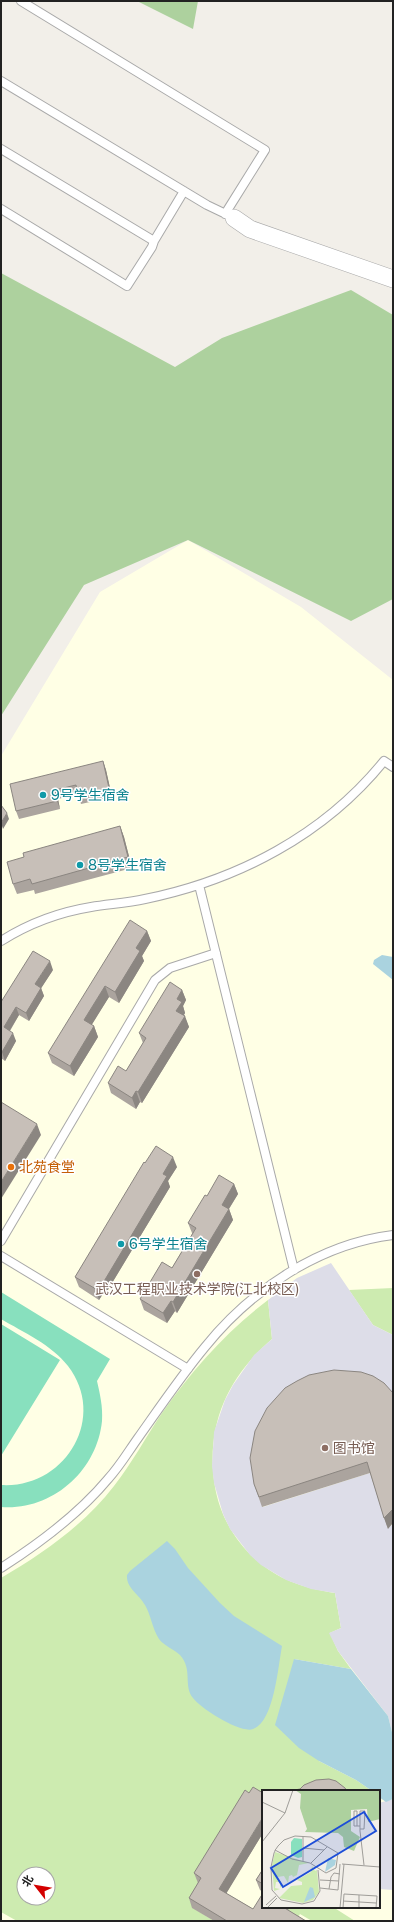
<svg xmlns="http://www.w3.org/2000/svg" width="394" height="1922" font-family="'Public Sans','Noto Sans SC',sans-serif">
	<style>
		.education { fill: #ffffe5; fill-rule: evenodd }
		.grass { fill: #cdebb0; fill-rule: evenodd }
		.forest { fill: #add19e }
		.pitch { fill: #88e0be }
		.plaza { fill: #dddde8 }
		.water { fill: #aad3df }
		.lines { fill: none; stroke-linecap: round; stroke-linejoin: round }
		.service-casing { stroke: #a9a9a9; stroke-width: 10 }
		.minor-casing { stroke: #a9a9a9; stroke-width: 18 }
		.service { stroke: #fff; stroke-width: 8 }
		.minor { stroke: #fff; stroke-width: 17 }
		.wall { fill: #aba49e }
		.shaded-wall { fill: #8b8681 }
		.building { fill: #c7bfb8; stroke: #8b8681 }
		.culture-dot { fill: #0f9aa8; stroke: #fff; stroke-width: 1.5 }
		.food-dot { fill: #e8710a; stroke: #fff; stroke-width: 1.5 }
		.education-dot { fill: #8d6e63; stroke: #fff; stroke-width: 1.5 }
		.labels { text-anchor: middle; dominant-baseline: central; stroke-width: 3; stroke-linejoin: round; paint-order: stroke }
		.culture-label { font-size: 14px; fill: #0d838f; stroke: #fff; text-anchor: start }
		.food-label { font-size: 14px; fill: #c56008; stroke: #fff; text-anchor: start }
		.education-label { font-size: 14px; fill: #785e54; stroke: #fff }
		.inset-road { fill: none; stroke: #9f9d99; stroke-width: 1 }
		.view { fill: #1d4ed8; fill-opacity: 0.15; stroke: #1d4ed8; stroke-width: 2 }
		.inset-edge { fill: none; stroke: #222; stroke-width: 2 }
	</style>
	<rect width="100%" height="100%" fill="#f2efe9"/>
	<path class="education" d="M188,540L301,607L393,680V1921H1V756L100,592ZM263,1791H379V1907H263ZM24,1874H48V1898H24Z"/>
	<path class="grass" d="M393,1288V1335L373,1325L349,1290Z
		M268,1300L272,1339C227,1378 205,1426 215,1487C220,1516 236,1544 260,1563C281,1581 309,1589 335,1593L341,1628L330,1633L338,1651L351,1669L294,1659L319,1761L356,1780L372,1791H263V1801L193,1908L214,1921H17L1,1912V1578C42,1554 84,1525 114,1486C132,1463 146,1437 162,1413C192,1370 227,1331 268,1300ZM24,1874H48V1898H24Z
		M290,1907H333L355,1921H312L300,1914L296,1921H281Z"/>
	<path class="forest" d="M137,1H198L193,29Z
		M1,273L175,367L222,338L351,290L393,315V599L351,621L188,540L84,585L1,716Z"/>
	<path class="pitch" d="M1,1292L110,1359L97,1381C100,1394 103,1407 102,1421C97,1471 52,1511 1,1507V1485C65,1489 108,1418 68,1366C52,1345 23,1332 1,1319Z
		M1,1324L60,1360L1,1456Z"/>
	<path class="plaza" d="M331,1263L373,1325L393,1335V1399L255,1482L263,1507L370,1473L388,1528L393,1524V1736L388,1716L338,1651L329,1633L341,1628L335,1593L311,1589L286,1580L261,1565L250,1555L230,1529L223,1514L214,1483L212,1466L214,1432L225,1400L233,1385L254,1355L272,1339L268,1300L297,1278Z
		M393,1799V1890L379,1889V1803Z"/>
	<path class="water" d="M382,955L393,957V980L373,964L374,960Z
		M167,1541L175,1549L188,1568L220,1603L234,1616L282,1646C278,1667 274,1722 253,1729C241,1734 200,1708 193,1698C183,1686 193,1669 180,1655C174,1649 164,1646 159,1639C152,1628 151,1615 145,1605C139,1594 126,1588 127,1575L130,1571Z
		M294,1659L351,1669L388,1716L393,1736V1799L386,1802L379,1797V1791H372L356,1780L319,1761L299,1748L275,1725Z"/>
	<g class="lines">
		<g class="service-casing">
			<path id="service" d="M21,1L265,150L225,214
				M1,81L207,205L230,216
				M1,149L154,241L184,191
				M1,209L127,286L152,247L154,241
				M199,885L294,1270
				M1,941C28,924 60,912 91,907C109,904 127,903 145,899C238,880 324,835 384,761L393,767
				M1,1241L155,980L170,968L216,953
				M1,1256L188,1369
				M1,1568C40,1543 78,1515 108,1479C120,1466 128,1452 138,1438C160,1407 181,1376 205,1347C251,1290 319,1244 393,1235"/>
		</g>
		<g class="minor-casing">
			<path id="minor" d="M234,218L250,229L393,279"/>
		</g>
		<use href="#service" class="service"/>
		<use href="#minor" class="minor"/>
	</g>
	<path class="wall" d="M103,761L106,770L112,797L81,804L78,794L58,799L60,809L19,819L16,811Z
		M120,826L124,837L132,868L35,894L34,890L17,894L13,884L24,857Z
		M147,931L151,941L142,956L144,961L119,1003L109,997L91,1025L94,1026L98,1037L74,1076L52,1063L48,1053Z
		M53,970L41,988L44,996L29,1021L19,1015L10,1031L16,1041L5,1061L1,1058V1002Z
		M182,990L186,1000L183,1006L185,1013L184,1015L189,1027L142,1103L140,1102L136,1109L111,1093L108,1083L126,1071L143,1043L139,1033Z
		M145,1163L177,1167L168,1181L170,1187L106,1293L104,1292L99,1300L79,1287L75,1277Z
		M234,1184L238,1194L229,1209L233,1220L177,1313L175,1311L167,1323L144,1310L140,1299L172,1268L192,1234V1233L188,1223Z
		M373,1376L388,1529L370,1473L262,1507L254,1484Z
		M263,1833L226,1893L253,1909L263,1907H290L288,1910L306,1921H214L192,1908L189,1898L198,1883L194,1873Z
		M263,1869V1892L260,1890L256,1880Z"/>
	<path class="shaded-wall" d="M103,761L106,770L112,797L109,788Z
		M55,790L58,799L60,809L57,801Z
		M7,813L9,819L3,829L1,823Z
		M120,826L124,837L132,868L128,857Z
		M147,931L151,941L142,956L144,961L119,1003L115,992L136,948Z
		M50,961L53,970L40,990L41,988L44,996L29,1021L26,1013L35,984Z
		M105,986L109,997L88,1031L84,1020Z
		M182,990L186,1000L183,1006L185,1013L180,1021L176,1011L177,999Z
		M16,1007L19,1015L7,1035L4,1027Z
		M185,1016L189,1027L142,1103L138,1092Z
		M94,1026L98,1037L74,1076L70,1066Z
		M13,1033L16,1041L5,1061L2,1052Z
		M136,1091L140,1102L136,1109L132,1098Z
		M37,1124L41,1135L1,1199V1182Z
		M173,1157L177,1167L168,1181L170,1187L106,1293L103,1283L163,1174Z
		M234,1184L238,1194L225,1215L222,1205Z
		M229,1209L233,1220L177,1313L173,1302Z
		M100,1281L104,1292L99,1300L96,1289Z
		M171,1301L175,1311L167,1323L163,1313Z
		M393,1509V1523L388,1529L384,1518Z
		M263,1817V1833L223,1899L219,1889Z
		M281,1907H290L284,1915Z"/>
	<path class="building" d="M103,761L109,788L78,796L76,785L55,790L57,801L16,811L10,784Z
		M1,805L7,813L1,823Z
		M120,826L128,857L32,884L30,879L13,884L7,862L24,857L23,853Z
		M130,920L147,931L136,948L140,951L115,992L105,986L84,1020L94,1026L70,1066L48,1053Z
		M33,951L50,961L35,984L41,988L26,1013L16,1007L4,1027L13,1033L2,1052H1V1002Z
		M170,982L182,990L177,999L182,1002L176,1011L185,1016L138,1092L136,1091L132,1098L108,1083L118,1066L126,1071L146,1038L139,1033Z
		M1,1102L37,1124L1,1182Z
		M156,1146L173,1157L163,1174L167,1176L103,1283L100,1281L96,1289L75,1277L144,1162L145,1163Z
		M219,1175L234,1184L222,1205L229,1209L173,1302L171,1301L163,1313L140,1299L162,1262L172,1268L196,1228L188,1223L205,1195L207,1196Z
		M334,1370L361,1372L373,1376L384,1383L393,1393V1509L384,1518L367,1462L259,1497L254,1484L250,1458L255,1431L267,1408L285,1388L297,1381L309,1375Z
		M329,1779L336,1781L345,1788L347,1791H289L300,1789L304,1785L316,1780Z
		M253,1787L263,1793V1817L219,1889L253,1909L263,1893V1907H283L306,1921H227L189,1898L201,1878L194,1873L245,1790L249,1793Z
		M263,1869V1884L256,1880Z"/>
	<g class="culture-dot">
		<circle cx="43" cy="795" r="4"/>
		<circle cx="80" cy="865" r="4"/>
		<circle cx="121" cy="1244" r="4"/>
	</g>
	<circle class="food-dot" cx="11" cy="1167" r="4"/>
	<g class="education-dot">
		<circle cx="197" cy="1274" r="4"/>
		<circle cx="325" cy="1448" r="4"/>
	</g>
	<g class="labels">
		<g class="culture-label">
			<text x="51" y="795">9号学生宿舍</text>
			<text x="88" y="865">8号学生宿舍</text>
			<text x="129" y="1244">6号学生宿舍</text>
		</g>
		<g class="food-label">
			<text x="19" y="1167">北苑食堂</text>
		</g>
		<g class="education-label">
			<text x="197" y="1289">武汉工程职业技术学院(江北校区)</text>
			<text x="333" y="1448" text-anchor="start">图书馆</text>
		</g>
	</g>
	<g transform="translate(262 1790)">
		<rect width="118" height="118" fill="#f2efe9"/>
		<path d="M13,62L47,73L37,75L35,85L31,87L30,85L27,86L26,93L22,86L15,87L16,91H19V96L18,98V92H14L13,98L18,99L12,101L10,75ZM50,76L53,81L55,80L57,102L51,110L41,113L17,108L29,96L40,95V92L35,90L49,82Z" fill="#cdebb0"/>
		<path d="M118,0V29L106,32L105,19L89,20V41L98,47L92,61L82,57L81,47L76,43L43,42L45,39L38,18L39,4L33,0Z" fill="#add19e"/>
		<path d="M32,48L40,49V67L36,68L29,65V52Z" fill="#88e0be"/>
		<path d="M66,68L74,70L73,75L63,82ZM48,97L51,98L53,107L42,112Z" fill="#aad3df"/>
		<path class="inset-road" d="M0,12L23,23M95,36H92V21H95V36H98M98,39H102L103,21H98V41L102,75M0,52L23,23L31,0M41,58L62,60M13,60L30,69L48,73L64,83L74,78L76,63L49,47L33,46L22,50L16,56L14,59L13,60V61L12,63L9,77L10,100L19,110L40,114L52,111L58,101L56,80M41,71V46M49,73L65,57M80,74L118,77M58,90L77,91M58,98L76,100L78,74M67,99L69,87L72,83L78,84M81,111L114,113M4,115L14,106M6,117L15,108M78,118L82,74M81,118L82,104L115,106L114,118M97,118V105"/>
		<path class="view" d="M102,22L114,41L21,97L9,78Z"/>
		<rect width="118" height="118" class="inset-edge"/>
	</g>
	<rect width="394" height="1922" fill="none" stroke="#222222" stroke-width="4"/>
	<g transform="translate(36 1886) rotate(301)"><circle r="19" fill="#ffffff" stroke="#a7a7a7"/>
	<path d="M0-3L7 15L0 10L-7 15Z" fill="#d40000"/>
	<text y="-6" font-size="11" font-weight="bold" text-anchor="middle" fill="#222222">北</text>
	</g>
</svg>
